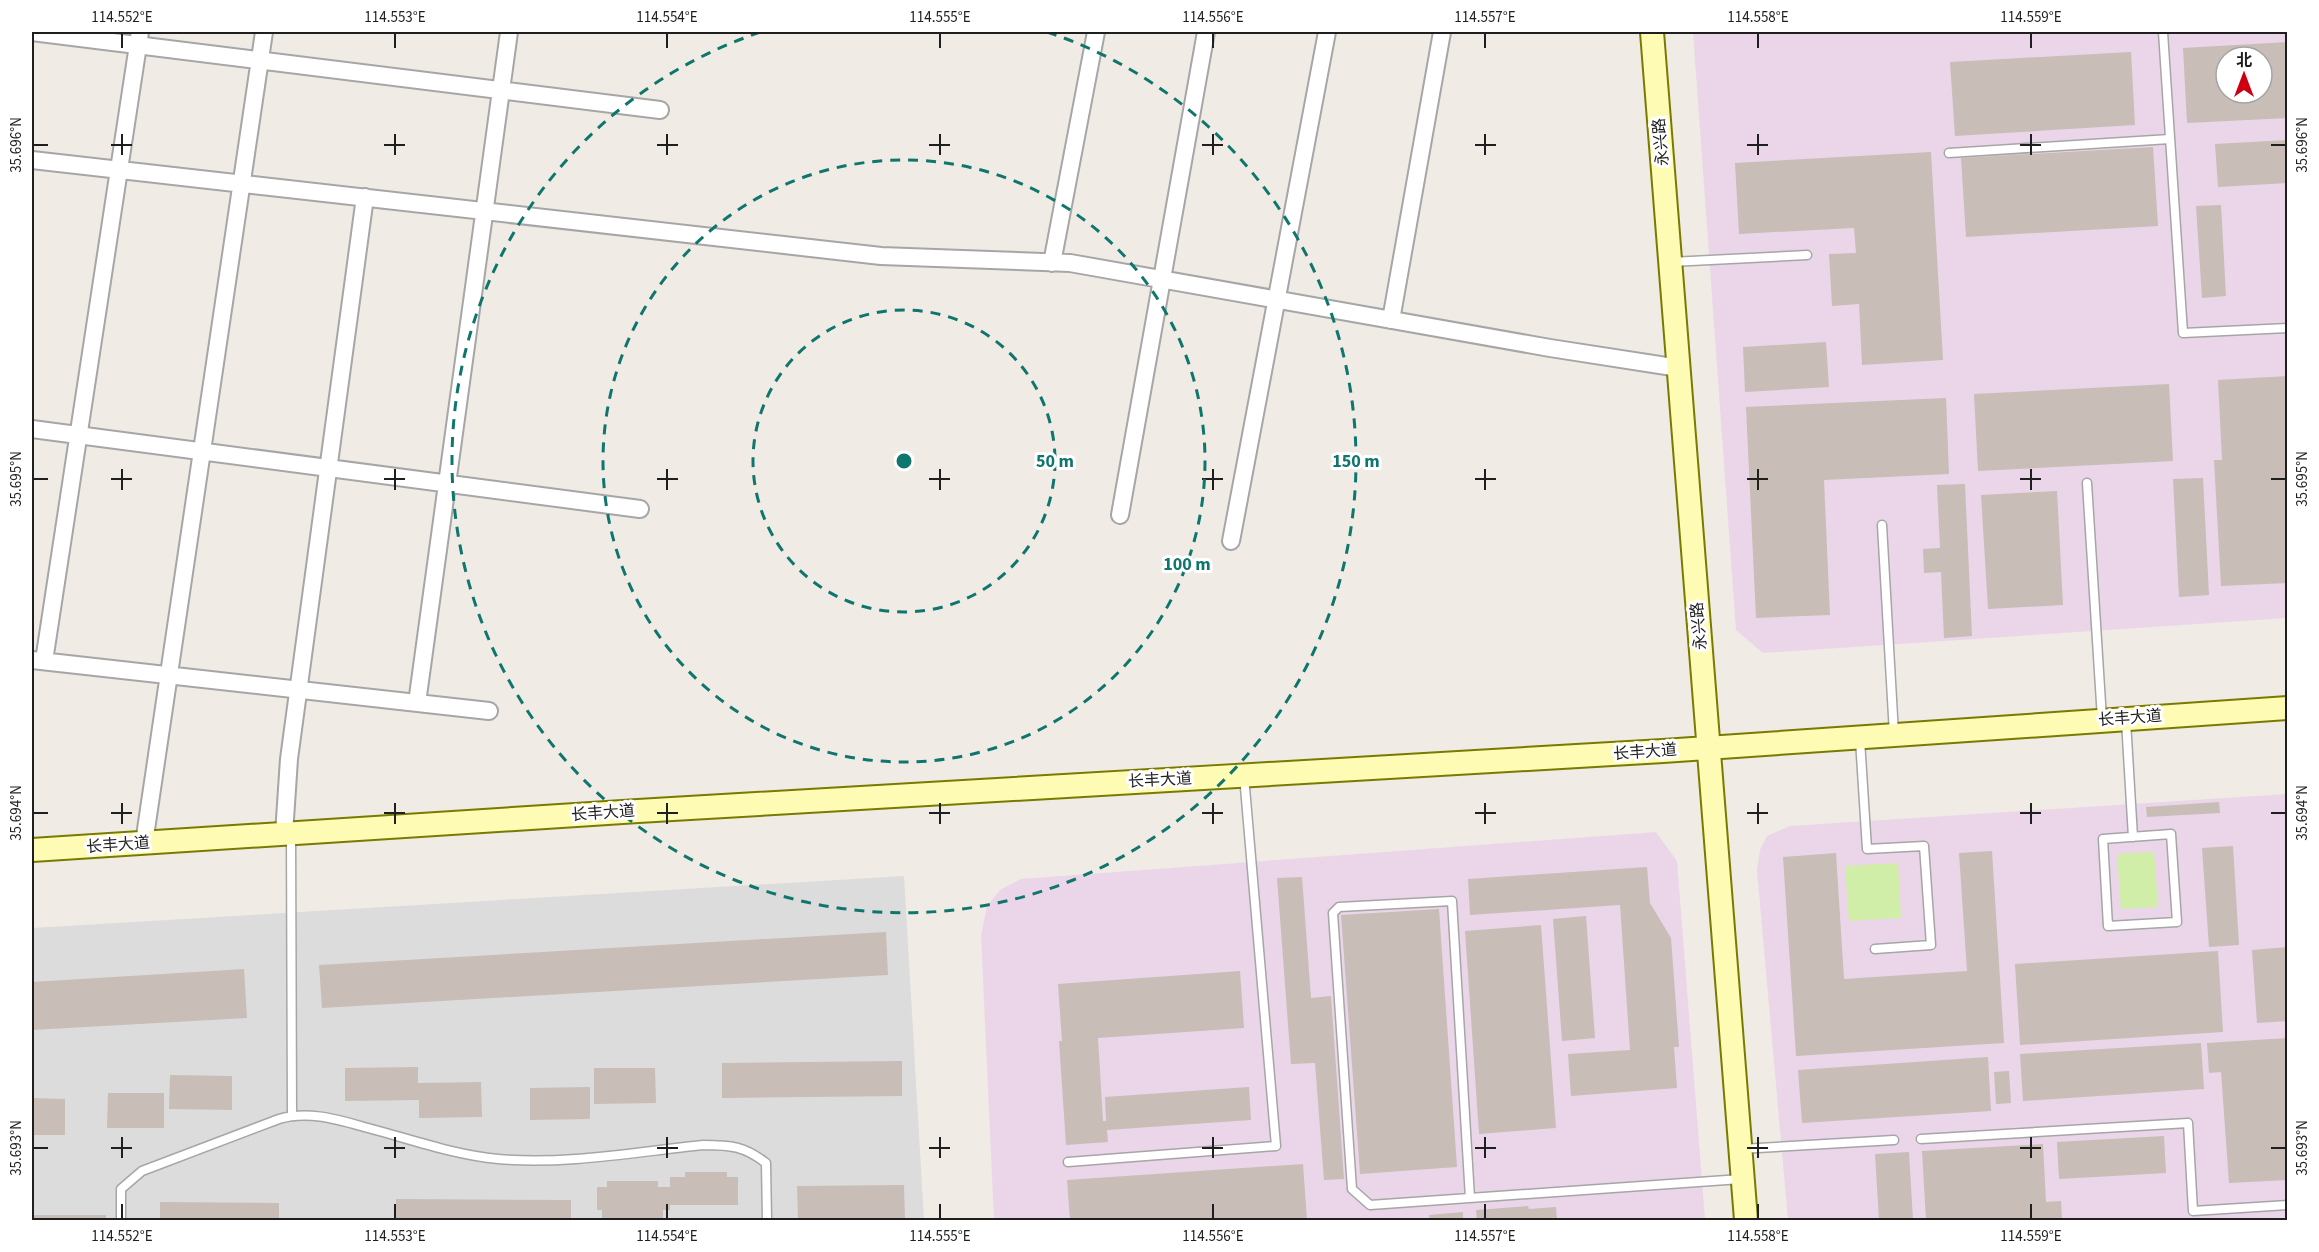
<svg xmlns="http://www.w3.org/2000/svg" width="2319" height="1252" font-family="'Source Sans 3','Noto Sans SC',sans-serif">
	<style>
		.residential { fill: #dddcdc }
		.industrial { fill: #ead6e8; fill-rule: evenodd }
		.grass { fill: #d0eea7 }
		.building { fill: #c8bdb7; fill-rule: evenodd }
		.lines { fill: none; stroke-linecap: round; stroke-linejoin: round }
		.lane-casing { stroke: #a6a6a6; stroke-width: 11 }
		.street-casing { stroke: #a6a6a6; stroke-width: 20 }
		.secondary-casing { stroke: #787b00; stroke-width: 26 }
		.lane { stroke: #fff; stroke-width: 8 }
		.street { stroke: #fff; stroke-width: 16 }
		.secondary { stroke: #fefbb5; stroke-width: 22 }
		.ticks { fill: none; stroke: #1f1f1f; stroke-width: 2 }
		.ring { fill: none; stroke: #0f766e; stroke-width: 3; stroke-dasharray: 10 8 }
		.labels { text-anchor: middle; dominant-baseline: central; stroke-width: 6; stroke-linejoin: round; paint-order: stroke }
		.street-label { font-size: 16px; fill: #1f1f1f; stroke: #fff }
		.centre { fill: #0f766e; stroke: #fff; stroke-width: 3 }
		.ring-label { font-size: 18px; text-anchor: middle; font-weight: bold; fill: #0f766e; stroke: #fff; stroke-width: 6; stroke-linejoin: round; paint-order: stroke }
		.neatline { fill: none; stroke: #1f1f1f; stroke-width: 2 }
		.ticks-label { font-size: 15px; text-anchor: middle; fill: #1f1f1f }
	</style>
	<rect width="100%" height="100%" fill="#f0ebe4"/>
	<path class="residential" d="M904,876L924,1220H32V928Z"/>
	<path class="industrial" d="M1693,32H2287V618L1763,653L1736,630ZM2226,57H2262V93H2226Z
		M2287,794V1220H1788L1757,870L1760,850L1767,836L1790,826Z
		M1656,832L1677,861L1705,1220H994L981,935L987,906L1000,890L1021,879Z"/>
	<path class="grass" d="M2154,852L2158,907L2121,909L2117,854Z
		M1898,863L1901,918L1849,921L1845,866Z"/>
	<path class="building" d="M2288,42V118L2187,123L2183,48ZM2226,57H2262V93H2226Z
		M2131,52L2135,125L1955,136L1950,62Z
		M2288,140V183L2218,187L2215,144Z
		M2153,147L2158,226L1966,237L1961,158Z
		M1931,152L1943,360L1862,365L1859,304L1832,306L1829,254L1856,253L1854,228L1739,234L1735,163Z
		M2221,205L2226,296L2202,298L2196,206Z
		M1826,342L1829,387L1745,392L1743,347Z
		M2288,376V583L2221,586L2214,460H2222L2218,380Z
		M2169,384L2173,461L1978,471L1974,394Z
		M1946,398L1949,474L1824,480L1830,615L1756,618L1746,407Z
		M2203,478L2209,595L2179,597L2173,479Z
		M1965,484L1972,636L1944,638L1941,572L1924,573L1923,549L1940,548L1937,485Z
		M2057,491L2063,605L1988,609L1981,495Z
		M2219,802L2220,813L2147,817L2146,807Z
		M2233,846L2239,945L2209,947L2202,848Z
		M1992,851L2004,1043L1796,1056L1783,857L1836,853L1844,979L1967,971L1959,853Z
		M1647,867L1650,903L1671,938L1679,1047H1674L1677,1088L1571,1096L1568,1054L1630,1050L1620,905L1470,915L1468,879Z
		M1302,877L1311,998L1331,996L1344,1179L1324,1180L1315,1063L1291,1064L1277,878Z
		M1439,909L1457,1167L1360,1174L1341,915Z
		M1586,916L1595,1038L1562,1041L1553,919Z
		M1541,925L1556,1128L1479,1134L1465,931Z
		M886,932L888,975L322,1008L319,965Z
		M2288,947V1021L2257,1023L2252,950Z
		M2218,951L2223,1032L2020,1045L2015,964Z
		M244,969L247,1018L32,1030V982Z
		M1240,971L1244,1028L1098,1038L1103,1121H1106L1105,1097L1249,1087L1251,1120L1107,1130L1108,1142L1066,1145L1059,1041H1062L1058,984Z
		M2288,1038V1180L2229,1183L2221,1072L2209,1073L2207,1043Z
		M2201,1043L2204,1089L2023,1101L2020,1054Z
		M1988,1057L1991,1111L1802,1123L1798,1070Z
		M902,1061V1096L722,1098V1063Z
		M418,1067V1083L481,1082L482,1117L419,1118V1100L345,1101V1068Z
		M594,1068H655L656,1103L594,1104Z
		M2009,1071L2011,1103L1996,1104L1994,1072Z
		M170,1075L232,1076V1110L169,1109Z
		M590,1087V1119L530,1120V1088Z
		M108,1093H164V1128H107Z
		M32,1098L65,1099V1135H32Z
		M2164,1136L2166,1173L2059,1179L2057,1142Z
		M2043,1144L2046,1202L2061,1201L2062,1220H1926L1922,1151Z
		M1909,1152L1913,1220H1879L1875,1154Z
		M1303,1164L1307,1220H1070L1067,1180Z
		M685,1172H727V1177H738V1205H670V1210H663V1220L602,1219V1210H597V1187H607V1181H658V1187H670V1177H685Z
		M904,1185L905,1219L798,1220L797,1186Z
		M396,1199L571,1200V1220H396Z
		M160,1202L279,1203V1220H160Z
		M1528,1206L1529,1209L1556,1207L1557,1220H1477L1476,1210Z
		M1463,1212V1220H1430L1429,1215Z
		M32,1215H106V1220H32Z"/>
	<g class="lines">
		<g class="lane-casing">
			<path id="lane" d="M2163,32L2183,333L2288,328
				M1949,153L2170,139
				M1671,262L1807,255
				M2087,483L2102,719
				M1882,525L1894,734
				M2126,721L2133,837
				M1860,740L1867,849L1924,846L1931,945L1875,949
				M291,834L292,1115
				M2171,834L2177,922L2108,926L2103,839Z
				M1921,1139L2188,1123L2193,1211L2288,1205
				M1741,1149L1894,1140
				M1068,1162L1276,1146L1244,776
				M1470,1198L1452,901L1339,907L1333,913L1352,1189L1370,1205L1741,1179
				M121,1220V1189L142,1171L279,1119C309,1110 339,1120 368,1128C410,1139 454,1155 498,1159C566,1165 635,1152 703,1145C731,1145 744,1146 766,1163L767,1220"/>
		</g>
		<g class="street-casing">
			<path id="street" d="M32,32L660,110
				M32,160L881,256L1070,263L1550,348L1679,368
				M1052,263L1096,32
				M1391,320L1442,32
				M32,429L640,509
				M1120,515L1206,32
				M1231,541L1327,32
				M32,660L489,711
				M44,661L140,32
				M417,703L509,32
				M284,834L289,759L365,197
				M144,843L264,32"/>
		</g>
		<g class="secondary-casing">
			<path id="secondary" d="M1652,32L1746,1220
				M32,850L638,811L1663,751L2288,708"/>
		</g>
		<use href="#lane" class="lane"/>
		<use href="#street" class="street"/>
		<use href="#secondary" class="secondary"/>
	</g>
	<path class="ticks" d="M122,33V48M395,33V48M667,33V48M940,33V48M1213,33V48M1485,33V48M1758,33V48M2031,33V48M122,134V155M395,134V155M667,134V155M940,134V155M1213,134V155M1485,134V155M1758,134V155M2031,134V155M33,145H48M111,145H132M384,145H405M657,145H678M929,145H950M1202,145H1223M1475,145H1496M1747,145H1768M2020,145H2041M2271,145H2286M122,469V490M395,469V490M667,469V490M940,469V490M1213,469V490M1485,469V490M1758,469V490M2031,469V490M33,479H48M111,479H132M384,479H405M657,479H678M929,479H950M1202,479H1223M1475,479H1496M1747,479H1768M2020,479H2041M2271,479H2286M122,803V824M395,803V824M667,803V824M940,803V824M1213,803V824M1485,803V824M1758,803V824M2031,803V824M33,813H48M111,813H132M384,813H405M657,813H678M929,813H950M1202,813H1223M1475,813H1496M1747,813H1768M2020,813H2041M2271,813H2286M122,1137V1158M395,1137V1158M667,1137V1158M940,1137V1158M1213,1137V1158M1485,1137V1158M1758,1137V1158M2031,1137V1158M33,1148H48M111,1148H132M384,1148H405M657,1148H678M929,1148H950M1202,1148H1223M1475,1148H1496M1747,1148H1768M2020,1148H2041M2271,1148H2286M122,1204V1219M395,1204V1219M667,1204V1219M940,1204V1219M1213,1204V1219M1485,1204V1219M1758,1204V1219M2031,1204V1219"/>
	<g class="ring">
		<circle cx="904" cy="461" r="151"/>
		<circle cx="904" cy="461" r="301"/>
		<path d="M1047 32A452 452 0 1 1 761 32"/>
	</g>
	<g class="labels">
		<g class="street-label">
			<text transform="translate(1661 142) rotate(-95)">永兴路</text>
			<text transform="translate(1699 626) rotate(-95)">永兴路</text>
			<text transform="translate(2130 718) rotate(-4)">长丰大道</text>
			<text transform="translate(1645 752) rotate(-4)">长丰大道</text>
			<text transform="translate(1160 780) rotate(-3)">长丰大道</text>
			<text transform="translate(603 813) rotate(-4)">长丰大道</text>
			<text transform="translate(118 845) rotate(-4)">长丰大道</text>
		</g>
	</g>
	<circle cx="904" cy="461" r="9" class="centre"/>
	<g class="ring-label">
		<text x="1055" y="467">50 m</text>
		<text x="1356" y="467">150 m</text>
		<text x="1187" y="570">100 m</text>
	</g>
	<rect width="2319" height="1252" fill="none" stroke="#ffffff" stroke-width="66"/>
	<g transform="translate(2244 75)"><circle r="28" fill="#ffffff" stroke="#a5a5a5" stroke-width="1.5"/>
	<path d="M0-4.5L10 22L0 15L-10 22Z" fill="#cd0011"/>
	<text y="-9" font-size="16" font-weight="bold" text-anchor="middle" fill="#1f1f1f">北</text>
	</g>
	<rect x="33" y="33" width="2253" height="1186" class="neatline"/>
	<g class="ticks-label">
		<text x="122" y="22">114.552°E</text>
		<text x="395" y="22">114.553°E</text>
		<text x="667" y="22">114.554°E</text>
		<text x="940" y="22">114.555°E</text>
		<text x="1213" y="22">114.556°E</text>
		<text x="1485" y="22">114.557°E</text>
		<text x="1758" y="22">114.558°E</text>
		<text x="2031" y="22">114.559°E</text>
		<text transform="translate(16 145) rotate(-90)" y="5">35.696°N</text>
		<text transform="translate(2302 145) rotate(-90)" y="5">35.696°N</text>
		<text transform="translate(16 479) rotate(-90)" y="5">35.695°N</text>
		<text transform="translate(2302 479) rotate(-90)" y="5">35.695°N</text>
		<text transform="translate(16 813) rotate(-90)" y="5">35.694°N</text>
		<text transform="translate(2302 813) rotate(-90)" y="5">35.694°N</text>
		<text transform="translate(16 1148) rotate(-90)" y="5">35.693°N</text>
		<text transform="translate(2302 1148) rotate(-90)" y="5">35.693°N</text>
		<text x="122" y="1241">114.552°E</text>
		<text x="395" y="1241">114.553°E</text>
		<text x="667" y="1241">114.554°E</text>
		<text x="940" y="1241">114.555°E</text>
		<text x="1213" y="1241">114.556°E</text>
		<text x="1485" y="1241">114.557°E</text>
		<text x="1758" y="1241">114.558°E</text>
		<text x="2031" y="1241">114.559°E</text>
	</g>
</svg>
